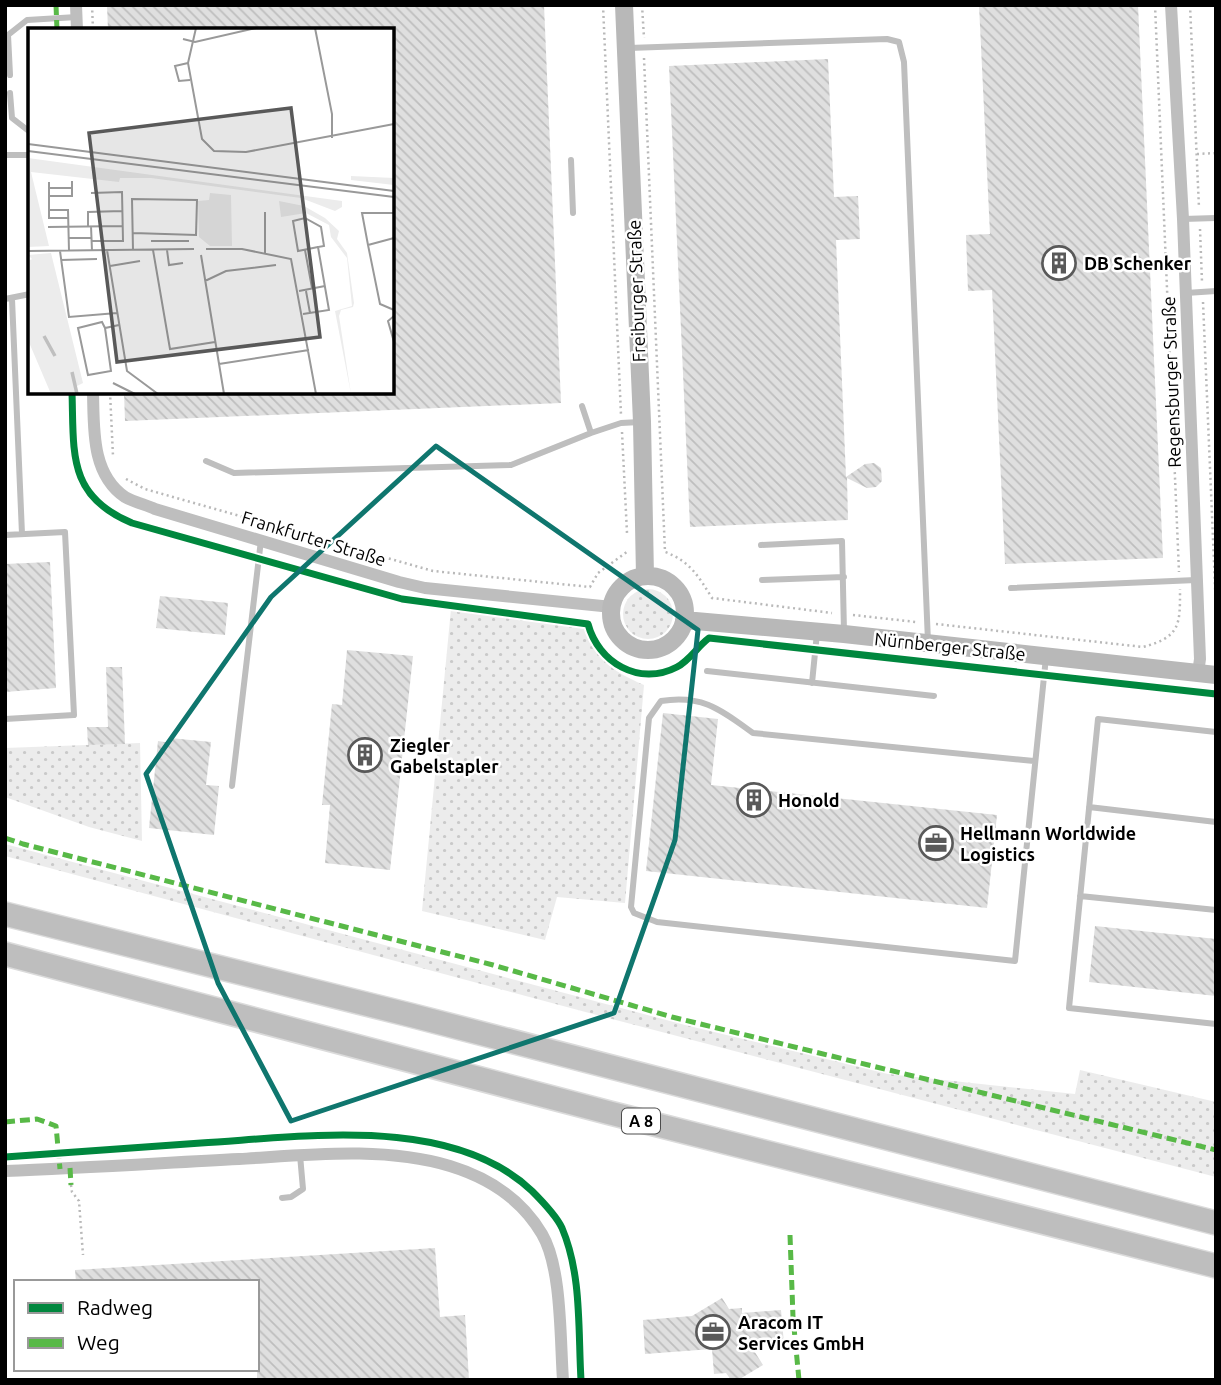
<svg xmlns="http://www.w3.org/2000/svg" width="1221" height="1385" font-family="Ubuntu,sans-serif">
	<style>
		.green { fill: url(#green-dots) }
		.building { fill: url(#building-back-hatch) }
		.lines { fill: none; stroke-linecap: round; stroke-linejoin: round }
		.highway-casing { stroke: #dbdbdb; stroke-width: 26 }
		.path { stroke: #b9b9b9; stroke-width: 2.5; stroke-dasharray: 2 3.5; stroke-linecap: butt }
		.lane { stroke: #bebebe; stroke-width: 6 }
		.street { stroke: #bebebe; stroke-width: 12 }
		.secondary { stroke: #b8b8b8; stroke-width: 18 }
		.highway { stroke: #bebebe; stroke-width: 23 }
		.quiet { stroke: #58b947; stroke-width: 5; stroke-dasharray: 10 5; stroke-linecap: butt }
		.cycleway-casing { stroke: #fff; stroke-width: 11 }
		.cycleway { stroke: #00873e; stroke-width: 7 }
		.marked { fill: none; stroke: #0f766e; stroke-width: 5; stroke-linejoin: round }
		.labels { text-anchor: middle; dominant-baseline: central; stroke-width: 5; stroke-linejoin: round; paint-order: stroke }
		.shield { fill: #fff; stroke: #4c4c4c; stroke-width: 2 }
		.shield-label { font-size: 16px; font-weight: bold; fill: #000 }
		.poi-label { font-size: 18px; font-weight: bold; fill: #000; stroke: #fff; text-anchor: start }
		.street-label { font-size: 18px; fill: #000; stroke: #fff }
		.inset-river { fill: none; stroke: #bfbfbf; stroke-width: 3.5 }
		.inset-road { fill: none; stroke: #999; stroke-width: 2 }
		.view { fill: #595959; fill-opacity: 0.15; stroke: #595959; stroke-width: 3.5 }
		.inset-edge { fill: none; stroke: #000; stroke-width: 3.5 }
	</style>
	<defs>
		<pattern id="green-dots" width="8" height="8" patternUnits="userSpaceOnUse" patternTransform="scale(1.75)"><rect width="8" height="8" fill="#ececec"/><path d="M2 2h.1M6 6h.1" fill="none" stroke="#c9c9c9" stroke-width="1.8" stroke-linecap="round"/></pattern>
		<pattern id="building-back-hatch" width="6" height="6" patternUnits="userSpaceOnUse" patternTransform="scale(1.75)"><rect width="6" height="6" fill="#dfdfdf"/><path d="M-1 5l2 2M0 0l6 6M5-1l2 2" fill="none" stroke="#bebebe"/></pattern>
	</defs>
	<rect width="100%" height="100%" fill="#fff"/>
	<path class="green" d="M623 614a25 25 0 1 1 50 0a25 25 0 1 1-50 0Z
		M451,609L584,626C596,660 612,671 644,685L625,903L557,897L545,940L422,911Z
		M140,743L142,841L89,827L5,797V748Z
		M5,844L685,1025L888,1074L1075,1094L1080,1070L1216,1102V1177L593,1014L5,856Z"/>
	<path class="building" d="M107,5H544L561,403L125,421L124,392H392V30H108Z
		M979,5H1138L1163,558L1005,564L992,290L968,291L966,235L990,234Z
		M828,59L834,197L858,196L860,239L836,240L846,477L865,464L874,463L881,468L882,481L876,487L867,488L847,478L848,520L690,527L669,66Z
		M50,562L56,688L5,692V564Z
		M160,596L228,603L225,635L156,628Z
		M347,650L413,656L390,870L325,863L330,805H322L332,704L342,705Z
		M106,667H122L125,744L88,745L87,727H108Z
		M663,713L718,719L711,785L997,815L987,908L646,871Z
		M170,738L211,742L206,785L219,786L214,835L149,828L158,741L170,743Z
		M1095,926L1216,939V996L1089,982Z
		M435,1248L440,1317L465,1315L469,1380H257V1282H76L75,1270Z
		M722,1298L729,1309L742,1308V1313L781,1310L784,1344L751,1346L763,1365L738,1380H731L726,1373L714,1374L712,1349L645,1354L643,1320L692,1316Z"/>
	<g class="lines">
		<g class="highway-casing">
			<path id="highway" d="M5,914L410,1015L1216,1223
				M5,954L610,1113L1216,1266"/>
		</g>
		<path class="path" d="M92,5L93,30
			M603,5L621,415
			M642,5L644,38
			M1155,5L1179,572
			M1190,5L1199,208
			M644,58L665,552C690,561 699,577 712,598L832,613
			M1197,154L1216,153
			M1200,229L1202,282
			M1203,302L1216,610
			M110,392L113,456
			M622,432L627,533
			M126,479L145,489L433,571L590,587L598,573L628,551
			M853,615L916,622
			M936,624L1143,647C1181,637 1180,624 1180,589
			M19,1156C81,1151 143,1147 205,1143C305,1137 452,1114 531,1191C542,1201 555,1214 561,1228C582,1274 578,1330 581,1380
			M71,1185L72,1192L79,1201L83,1255"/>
		<path class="lane" d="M629,48L887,39L899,42L904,62L928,642
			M10,75L8,35L27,20L77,17
			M10,93L12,118L30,132
			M5,155H30
			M571,160L573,213
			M1183,219L1216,218
			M1186,293L1216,291
			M5,299L30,294
			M12,299L22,534
			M582,406L591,433
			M206,461L234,473L511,465L591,433L621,423L640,422
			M5,535L65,532L74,715L5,719
			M761,545L842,541L844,632
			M762,580L844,577
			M1011,588L1196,580
			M707,671L934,696
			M812,683L817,633
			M1216,732L1098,719L1069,1008L1216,1024
			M1034,761L753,733C721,710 702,694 661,701L649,718L631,907L634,913L657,922L1015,961L1046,657
			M232,786L261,540
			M1089,807L1216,822
			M1080,896L1216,910
			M282,1198L291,1197L303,1189L300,1155"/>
		<path class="street" d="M76,5L77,30
			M1171,5L1183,219L1200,659L1198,673
			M93,392C94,428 91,474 125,497C134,502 146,505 155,509L399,582L425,588L612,607
			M5,1171C83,1168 161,1163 239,1159C307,1155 383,1146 450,1166C489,1178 521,1198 542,1234C562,1268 560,1339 563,1380"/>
		<path class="secondary" d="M624,5L642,422L645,576
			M611 613a37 37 0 1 1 74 0a37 37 0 1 1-74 0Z
			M684,620L844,634L1216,675"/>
		<use href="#highway" class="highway"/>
		<path class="quiet" d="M56,5L57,30
			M5,838L23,844L493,965L672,1017L1216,1150
			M5,1122L37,1119L56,1126L60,1169
			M70,1168L71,1185
			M790,1235L793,1317L799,1380"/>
		<g class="cycleway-casing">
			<path id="cycleway" d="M72,392C74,453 67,496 132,523L402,599L588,624C598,662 639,687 677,667C690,660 697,647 709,638L1216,694
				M5,1157C70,1152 136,1148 201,1143C303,1137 451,1114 532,1191C542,1201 556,1215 562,1228C582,1275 578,1330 581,1380"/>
		</g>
		<use href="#cycleway" class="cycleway"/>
	</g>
	<path class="marked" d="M436,446L698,630L675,840L614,1013L291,1121L218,983L146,774L271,597Z"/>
	<defs>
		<g id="building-ring" transform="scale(1.75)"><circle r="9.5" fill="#fff" stroke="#595959" stroke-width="1.5"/><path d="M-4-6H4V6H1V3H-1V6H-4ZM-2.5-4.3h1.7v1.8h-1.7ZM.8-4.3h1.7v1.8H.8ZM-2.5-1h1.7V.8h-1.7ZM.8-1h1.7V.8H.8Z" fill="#595959"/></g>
		<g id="office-ring" transform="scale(1.75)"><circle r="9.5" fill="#fff" stroke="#595959" stroke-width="1.5"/><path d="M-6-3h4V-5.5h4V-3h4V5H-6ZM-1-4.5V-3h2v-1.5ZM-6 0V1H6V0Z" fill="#595959"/></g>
	</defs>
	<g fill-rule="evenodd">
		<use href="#building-ring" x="1059" y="263"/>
		<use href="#building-ring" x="365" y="755"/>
		<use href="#building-ring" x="754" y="800"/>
		<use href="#office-ring" x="936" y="843"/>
		<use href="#office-ring" x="713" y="1332"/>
	</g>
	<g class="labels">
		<rect class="shield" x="622" y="1108.5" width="38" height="25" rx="5"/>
		<g class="shield-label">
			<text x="641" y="1121">A 8</text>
		</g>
		<g class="poi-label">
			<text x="1084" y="263">DB Schenker</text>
			<text x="390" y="745">Ziegler<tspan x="390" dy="21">Gabelstapler</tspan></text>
			<text x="778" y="800">Honold</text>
			<text x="960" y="833">Hellmann Worldwide<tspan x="960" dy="21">Logistics</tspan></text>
			<text x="738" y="1322">Aracom IT<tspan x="738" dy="21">Services GmbH</tspan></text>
		</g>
		<g class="street-label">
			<text transform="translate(636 291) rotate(-92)">Freiburger Straße</text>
			<text transform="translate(1171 382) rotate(-92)">Regensburger Straße</text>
			<text transform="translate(314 538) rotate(17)">Frankfurter Straße</text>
			<text transform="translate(950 646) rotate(6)">Nürnberger Straße</text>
		</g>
	</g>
	<g transform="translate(28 28)">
		<rect width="366" height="366" fill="#fff"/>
		<path d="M0,130L314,173V179L307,183L273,170L123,150H92L91,154L3,144L21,218L0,219ZM323,148L366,150V157L323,152ZM182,165L203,167L204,218H182L171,209L170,173L181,172ZM251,173L276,178L297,190L311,203L309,211L319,225L326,275L325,279L313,282L311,288L323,366L307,283L324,278L319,230L303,209L301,197L278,185L253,189ZM23,225L55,355L47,359V366H23L0,312V233L4,231L0,227Z" fill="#ececec"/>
		<path class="inset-river" d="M16,308L27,328M44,344L49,366"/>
		<path class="inset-road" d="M168,0L160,35L174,111L186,123L218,124L366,96M287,0L304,86V110M155,11L167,14L228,0M160,35L147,38L151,53L162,52M0,116L366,163M0,123L366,169M21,154V190H40M21,160H44M63,165L94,164L95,213H64M21,168H44V153M21,182H40L41,223M237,184V225M60,198V184L94,183M63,198L64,223M20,199L95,198M105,205L168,207L169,172L104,171L105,222M41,210H64M366,210L340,217L352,276L366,282M123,213H161M340,217L334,185H366M178,221H214L263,231L288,366M79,222L99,343L130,366M125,222L142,321L187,314M139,222L141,237L155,235M277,222L284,260M0,223L166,221M32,223L41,289L89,285M173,227L196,366M33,232L69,231M82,238L112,233M177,253L198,243L248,237M271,263L297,258M278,263L282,285M275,286L301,282L290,219L296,218L293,199L277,190L265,193L270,223L290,219M366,288L360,293L366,314M77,300L83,343L60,347L50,300L74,294L77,300L91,297M191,336L281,322M85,355L107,366"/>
		<path class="view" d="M263,80L292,309L89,334L61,105Z"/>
		<rect width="366" height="366" class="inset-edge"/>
	</g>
	<rect width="1221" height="1385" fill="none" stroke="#000000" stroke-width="14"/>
	<rect x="14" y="1280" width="245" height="91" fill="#ffffff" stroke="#999999" stroke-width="2"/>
	<rect x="28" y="1303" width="35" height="10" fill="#00873e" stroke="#999999" stroke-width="2"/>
	<text x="77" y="1315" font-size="21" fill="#000000">Radweg</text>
	<rect x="28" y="1338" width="35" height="10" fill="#58b947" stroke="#999999" stroke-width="2"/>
	<text x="77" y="1350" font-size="21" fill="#000000">Weg</text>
</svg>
